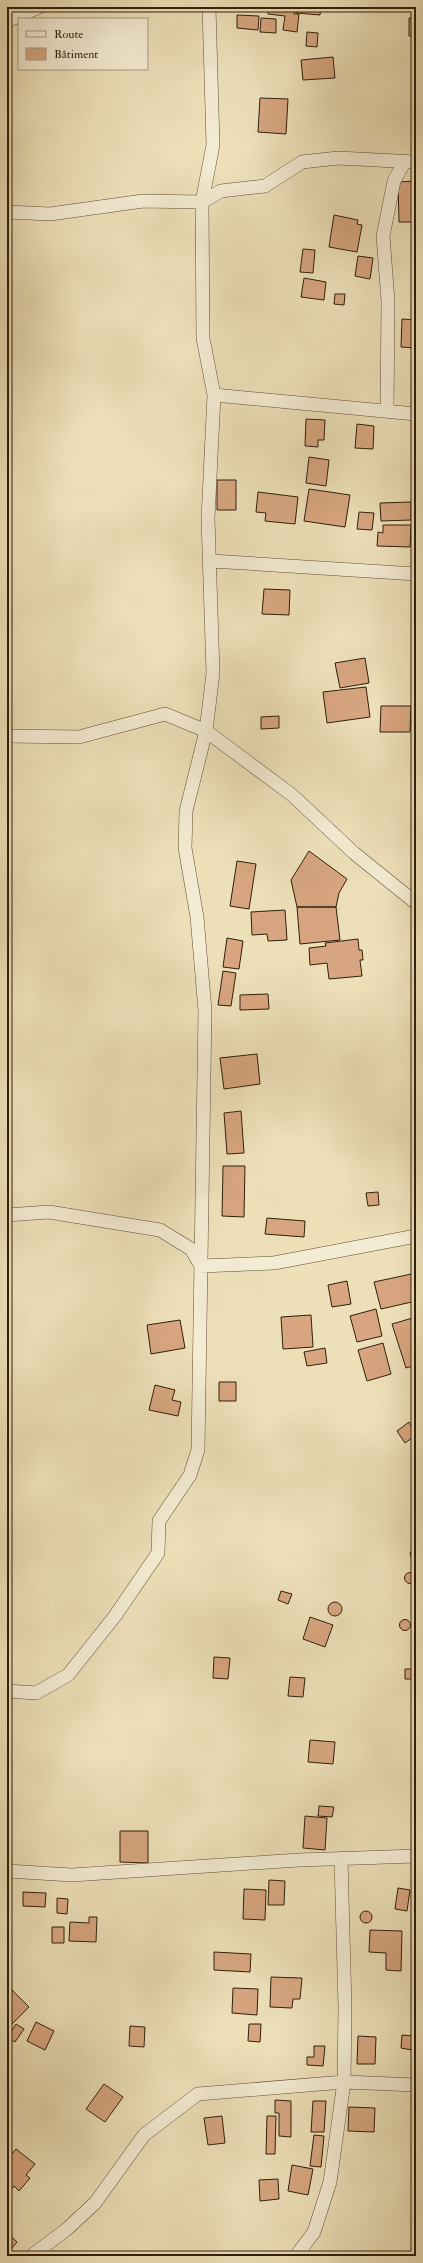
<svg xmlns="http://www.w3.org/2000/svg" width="423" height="2263" font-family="'IM FELL Double Pica',serif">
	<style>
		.building { fill: #d7a680; stroke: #301f09 }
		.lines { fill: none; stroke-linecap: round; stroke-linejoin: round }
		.street-casing { stroke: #5f4f35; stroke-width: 14 }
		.street { stroke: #f3ebd2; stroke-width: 13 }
	</style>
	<rect width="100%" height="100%" fill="#ede0b9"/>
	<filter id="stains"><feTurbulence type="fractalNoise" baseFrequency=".005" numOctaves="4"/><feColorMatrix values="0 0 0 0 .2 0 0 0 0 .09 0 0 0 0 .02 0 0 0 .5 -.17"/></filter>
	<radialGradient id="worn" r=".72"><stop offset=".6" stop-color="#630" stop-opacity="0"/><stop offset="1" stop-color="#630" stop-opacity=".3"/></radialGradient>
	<path class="building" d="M269,7H295L294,14H299L297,32L283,30L285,16L268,14Z
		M297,7H321L320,15L296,13Z
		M237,15L259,16L258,30L237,28Z
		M261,18L276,19V33L260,32Z
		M409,18H416V36H409Z
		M307,32L318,33L317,47L306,46Z
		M333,57L335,78L303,80L301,60Z
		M260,98L288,99L286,134L258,132Z
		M416,181V222H399L398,182Z
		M334,215L358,220L357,224L362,225L357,252L329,247Z
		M303,249L315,250L313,273L300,272Z
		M358,256L373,258L370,279L355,276Z
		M304,278L326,282L324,300L301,297Z
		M335,294H345L344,305L334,304Z
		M402,319L416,320V348L401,347Z
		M306,419L325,420L324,440H318V447L305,446Z
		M357,424L374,426L373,449L355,448Z
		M309,457L329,460L326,486L306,483Z
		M217,480H236V510H217Z
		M309,489L350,495L345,527L304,521Z
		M258,492L298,497L295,524L265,521L266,513L256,512Z
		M411,502V520L381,521L380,503Z
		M359,512L374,513L372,530L357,529Z
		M383,525H411L410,547L377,546L378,532L383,533Z
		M264,589L290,590L289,615L262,614Z
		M365,658L369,683L340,688L335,663Z
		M366,687L370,717L327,723L323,692Z
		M381,706H411L410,732H380Z
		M279,716V728L261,729V717Z
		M309,851L347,879L339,893L336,907H297L291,880Z
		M237,861L256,864L249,909L230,906Z
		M297,907H336L340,940L300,944Z
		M285,910L287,940L268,941L267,934L252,935L251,912Z
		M227,938L243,941L239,969L223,967Z
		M358,939L359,950H362L363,960H360L362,976L329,979L327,963L310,965L309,948L326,946L325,943Z
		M223,971L236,973L231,1006L218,1005Z
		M268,994L269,1009L240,1010V995Z
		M257,1054L260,1084L224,1089L220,1058Z
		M241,1111L244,1153L227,1154L224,1113Z
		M223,1166H245L244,1217L222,1216Z
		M378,1192L379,1205L368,1206L366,1193Z
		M267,1218L305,1221L304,1237L265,1234Z
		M416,1273V1301L381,1309L374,1282Z
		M347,1281L351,1304L332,1307L328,1285Z
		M376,1309L382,1336L357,1342L350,1316Z
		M311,1315L313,1347L283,1349L281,1317Z
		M416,1317V1365L406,1368L392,1324Z
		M180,1320L185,1348L151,1354L147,1325Z
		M383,1343L391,1374L367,1381L358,1350Z
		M325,1348L327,1363L307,1366L304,1352Z
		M219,1382H236V1401H219Z
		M155,1385L175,1390L172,1400L181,1402L178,1416L149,1410Z
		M409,1422L416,1435L405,1443L397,1431Z
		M415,1547H416V1559L411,1557L410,1553Z
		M404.5 1578a5.5 5.5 0 1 1 11 0a5.5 5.5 0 1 1-11 0Z
		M281,1591L292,1594L288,1604L278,1600Z
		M328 1609a7 7 0 1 1 14 0a7 7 0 1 1-14 0Z
		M310,1617L333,1625L325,1647L303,1639Z
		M399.5 1625a5.5 5.5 0 1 1 11 0a5.5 5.5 0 1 1-11 0Z
		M214,1657L230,1658L228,1679L213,1678Z
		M405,1669H416V1679H405Z
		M290,1677L305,1678L303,1697L288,1696Z
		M310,1740L335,1742L333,1764L308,1762Z
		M319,1806L334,1807L332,1817L318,1816Z
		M305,1816L327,1818L325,1850L303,1848Z
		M120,1831H148V1863L120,1862Z
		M269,1880L285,1881L284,1905H268Z
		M398,1888L410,1890L407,1911L395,1909Z
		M244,1889L266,1890L265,1920L243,1919Z
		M23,1892L46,1893L45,1907L23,1906Z
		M57,1898L68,1899L67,1914L57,1913Z
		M360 1917a6 6 0 1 1 12 0a6 6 0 1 1-12 0Z
		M89,1917H97L96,1942L69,1941L70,1922L89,1923Z
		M52,1927H64V1943H52Z
		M370,1930L402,1931L401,1971L386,1970V1953L369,1952Z
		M214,1952L251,1954L250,1972L214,1970Z
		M271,1977L302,1978L300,1999H293L292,2008L270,2007Z
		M233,1988L258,1989L257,2015L232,2013Z
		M12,1990L29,2007L11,2025L7,2020V1995Z
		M36,2022L54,2031L45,2050L27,2041Z
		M16,2024L24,2029L15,2042L8,2037Z
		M249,2024H261L260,2042L248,2041Z
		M130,2026L145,2027L144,2047L129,2046Z
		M402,2035L413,2036L411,2050L401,2048Z
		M358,2036L376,2037L375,2064H357Z
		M314,2046H325L323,2066L307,2065V2057H314Z
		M104,2084L123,2097L105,2122L86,2109Z
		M275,2100L291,2101V2137L279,2136V2113H275Z
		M313,2101H326L324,2132H311Z
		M349,2107L375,2108L374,2132L348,2131Z
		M222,2116L225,2143L208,2145L204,2118Z
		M267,2116H276L275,2154H266Z
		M314,2135L324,2136L321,2167L310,2166Z
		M16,2149L35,2164L26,2175L30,2178L19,2191L14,2186L10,2191L7,2188V2160Z
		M292,2165L313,2169L308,2195L288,2191Z
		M278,2179L279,2199L260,2201L259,2180Z
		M7,2233L17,2242L8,2253L7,2252Z"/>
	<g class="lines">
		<g class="street-casing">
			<path id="street" d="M7,21L39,7
				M7,212L50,214L143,201L202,202L221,191L265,186L302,162L338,158L416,162
				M214,395L416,414
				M387,411L388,301L383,236L394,181L405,161
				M211,561L416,574
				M7,736L79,737L165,714L206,731L292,795L354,853L416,903
				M7,1215L49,1212L160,1230L191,1249L201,1266L274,1263L416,1236
				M7,1691L36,1693L68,1675L115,1616L158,1553L159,1521L190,1475L198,1450L205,1011L197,917L185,848L186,811L206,731L213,673L208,519L214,395L203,338L202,202L213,145L209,7
				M7,1871L72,1875L299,1860L416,1856
				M31,2256L67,2229L95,2203L144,2135L198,2094L344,2082L416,2085
				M296,2256L314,2232L330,2182L344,2082L345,2008L341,1858"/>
		</g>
		<use href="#street" class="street"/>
	</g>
	<rect width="423" height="2263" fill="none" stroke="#ede0b9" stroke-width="24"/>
	<rect x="8" y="8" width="407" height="2247" fill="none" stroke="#301f09" stroke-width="2"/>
	<rect x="12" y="12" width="399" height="2239" fill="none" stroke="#301f09"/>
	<rect x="18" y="18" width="130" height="52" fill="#f3ebd2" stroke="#a59982"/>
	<rect x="26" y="31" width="20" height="6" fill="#f3ebd2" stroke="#a59982"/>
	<text x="54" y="38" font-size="12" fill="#301f09">Route</text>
	<rect x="26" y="48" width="20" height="12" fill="#d7a680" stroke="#a59982"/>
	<text x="54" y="58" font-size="12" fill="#301f09">Bâtiment</text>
	<rect width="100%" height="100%" filter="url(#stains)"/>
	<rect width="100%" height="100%" fill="url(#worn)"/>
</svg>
